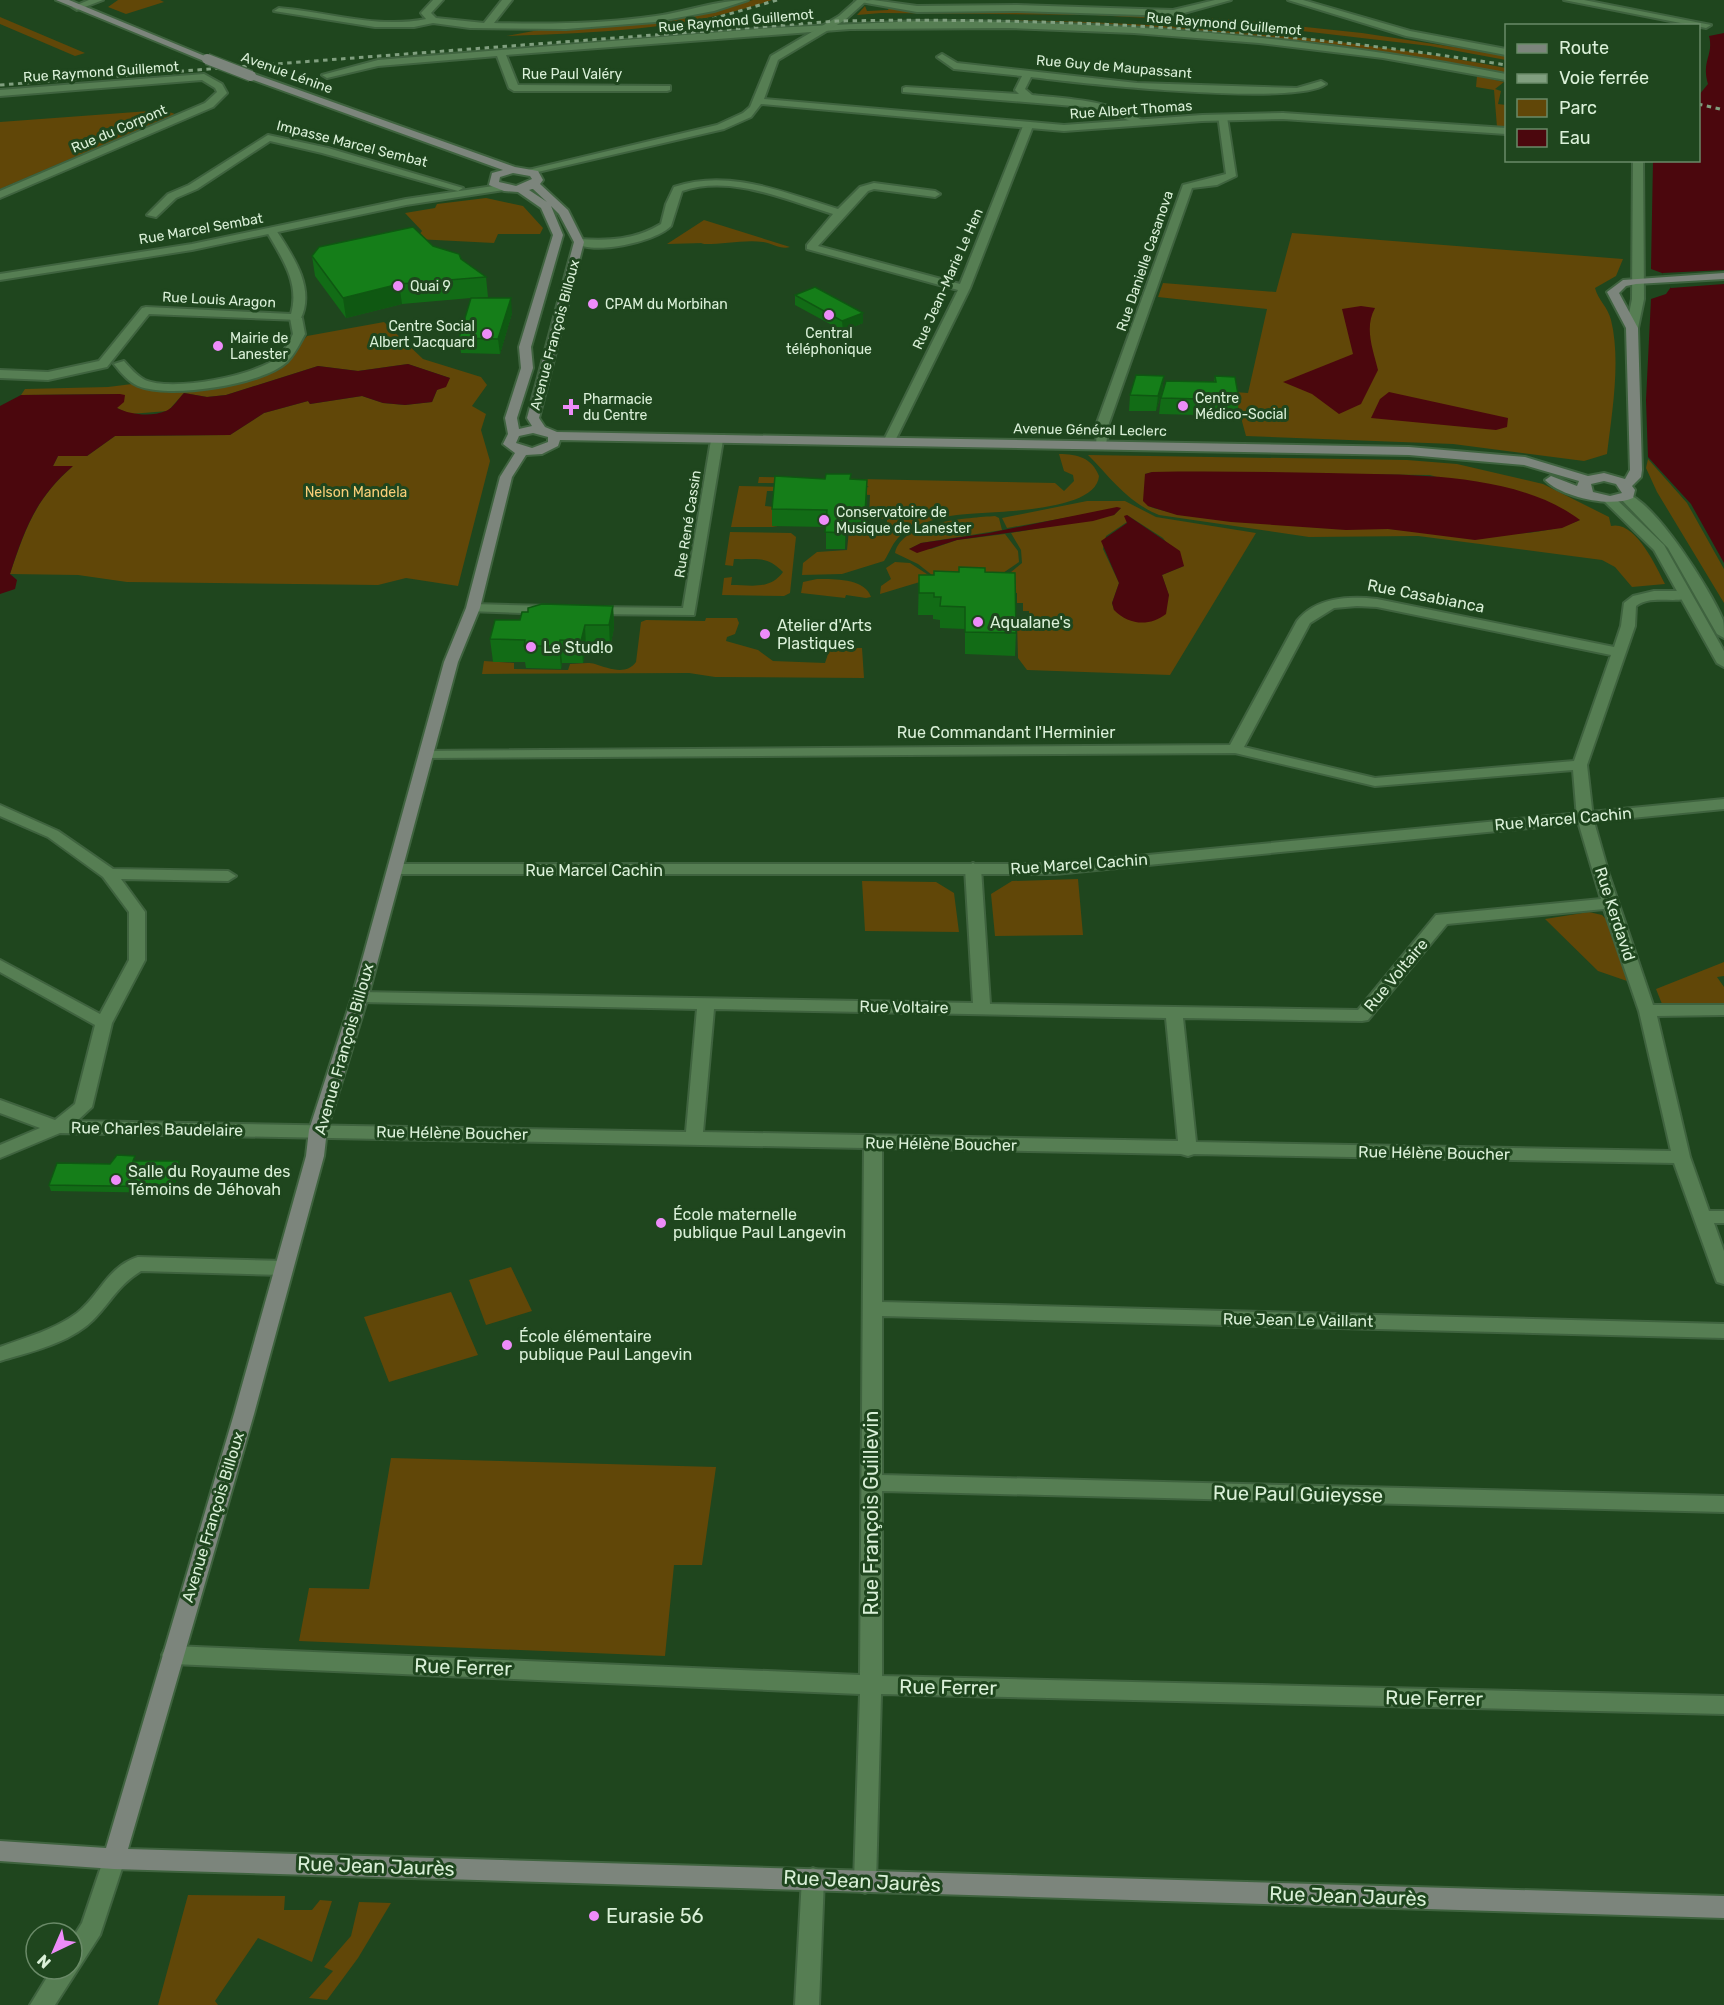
<svg xmlns="http://www.w3.org/2000/svg" width="1724" height="2005" font-family="Rubik,sans-serif">
	<style>
		.green { fill: #614708; fill-rule: evenodd }
		.water { fill: #4b070d }
		.pier { fill: #1f461e }
		.lines { fill: none; stroke-linecap: round; stroke-linejoin: round }
		.pedestrian-casing { stroke: #3f633f; stroke-width: 4 }
		.minor-casing { stroke: #3f633f; stroke-width: 4 }
		.tertiary-casing { stroke: #3f633f; stroke-width: 4 }
		.secondary-casing { stroke: #3f633f; stroke-width: 4 }
		.pedestrian { fill: #567e53; fill-rule: evenodd }
		.minor { fill: #567e53; fill-rule: evenodd }
		.tertiary { fill: #567e53; fill-rule: evenodd }
		.secondary { fill: #7c857c; fill-rule: evenodd }
		.rail { stroke: #809f7f; stroke-width: 3; stroke-dasharray: 4.5 4.5; stroke-linecap: butt }
		.secondary-bridge-casing { stroke: #3f633f; stroke-width: 13; stroke-linecap: butt }
		.secondary-bridge { stroke: #7c857c; stroke-width: 10 }
		.wall { fill: #126c16 }
		.shaded-wall { fill: #0f5812 }
		.building { fill: #157e19; stroke: #0f5812; stroke-width: 1.5 }
		.poi-dot { fill: #ed8cf9; stroke: #1f461e; stroke-width: 2 }
		.labels { text-anchor: middle; dominant-baseline: central; stroke-width: 6; stroke-linejoin: round; paint-order: stroke }
		.far-street-label { font-size: 14px; fill: #daf0d8; stroke: #1f461e }
		.far-poi-label { font-size: 14px; fill: #daf0d8; stroke: #1f461e; text-anchor: start }
		.far-park-label { font-size: 14px; fill: #f9ce78; stroke: #1f461e }
		.street-label { font-size: 16px; fill: #daf0d8; stroke: #1f461e }
		.poi-label { font-size: 16px; fill: #daf0d8; stroke: #1f461e; text-anchor: start }
		.near-street-label { font-size: 20px; fill: #daf0d8; stroke: #1f461e }
		.near-poi-label { font-size: 20px; fill: #daf0d8; stroke: #1f461e; text-anchor: start }
	</style>
	<rect width="100%" height="100%" fill="#1f461e"/>
	<path class="green" d="M118,0H160L164,2L126,14L108,7Z
		M753,0H772C681,31 600,32 506,36L539,30L661,22Z
		M865,6L867,11L888,10L889,8L915,12L1004,10L1175,15L1250,21L1362,33L1506,55V60L1430,46L1233,23L1095,15L881,13L857,15Z
		M0,17L85,53L75,56L0,24Z
		M1006,20C1174,22 1341,37 1506,68V74C1341,40 1172,27 1003,22Z
		M1477,76L1504,82L1495,89L1501,91L1498,104L1506,105V127H1497L1494,90L1476,87Z
		M163,110L175,114L0,189V122Z
		M486,198L523,206L543,228L540,234H498L494,243L416,239L422,231L405,213L435,208L437,204Z
		M704,220L790,247C781,250 772,243 763,242C745,239 720,245 701,244L704,243L667,244Z
		M1292,233L1623,259L1616,276L1595,288C1598,300 1608,307 1611,320C1621,360 1612,413 1607,454L1584,461L1453,444L1246,436L1234,392L1248,393L1267,309L1158,297L1163,283L1276,292Z
		M384,322L423,359L481,377L487,385L472,406L486,414L481,430L490,461L458,586L406,578L378,585L127,582L78,575L10,574C25,529 36,498 72,467L53,466L58,456H87L115,436L230,435L264,413L308,401L310,404L362,396L383,403L405,405L432,402L437,390L450,378L408,364L358,371L318,366L226,395L207,397L184,393L168,411L130,414L117,408L120,394L21,395L25,389L108,387L132,384L159,390L219,384L287,360L307,336Z
		M1059,454C1078,454 1092,458 1099,476C1096,514 986,511 957,515C939,517 916,524 901,535C892,543 890,552 884,561L842,574L802,575L803,563L817,552L847,550L849,530H887V519L869,518L870,495L855,494L850,488L869,487L863,484L758,483L759,477L1055,483L1064,491L1074,481L1073,475L1064,471Z
		M1088,455L1407,460L1457,464L1543,484L1609,517L1611,526C1635,520 1656,566 1665,584L1632,587L1615,567L1602,560L1418,536L1309,537L1159,515C1128,503 1110,477 1088,455ZM1153,472L1430,475L1580,520C1524,545 1449,530 1389,529C1329,528 1270,525 1211,518C1189,515 1169,514 1148,506L1145,474Z
		M1648,459L1687,503L1724,569V603L1657,492L1646,468Z
		M739,486L823,488L797,491H767L765,506L774,507L772,526L778,527H731Z
		M1087,501H1125L1156,517L1256,533L1170,675L1027,670L1018,658L1017,622L1029,620V611H1023V603H1017V593L987,592L1022,563L1021,550L1011,533L1114,515L1121,508L1007,528L1002,518ZM1127,515L1163,538L1184,566L1162,575L1169,596L1114,610L1112,603L1119,583L1103,549L1106,536L1127,522Z
		M995,516L999,518L1002,530L921,543L909,549H931L957,540L1005,534L1018,551L1019,562L1000,575H932L918,564L895,553C902,521 969,518 995,516Z
		M730,532L791,533L796,537L790,593L784,596L722,595L724,578L732,577L731,585C752,585 770,590 783,572C767,555 757,560 734,559L733,566L725,565Z
		M895,562L910,563L933,578L880,594L881,586L891,579L886,568Z
		M817,579C833,579 865,578 871,597L866,598L846,595L845,598L801,593L803,582Z
		M706,618H737L739,623L735,634L727,637L726,641L758,650L773,661L825,663L830,648H862L864,678L715,677L689,673L482,674L484,661L514,663V669L568,670L570,664C578,664 588,662 595,664C608,668 626,676 636,662L641,622L646,620L705,621Z
		M1078,879L1083,935L995,936L991,894L1012,881Z
		M862,881L936,882L954,893L959,932L865,931Z
		M1589,912L1602,915L1609,922L1627,981L1598,971L1545,919Z
		M1724,962V976L1717,977L1724,987V1004H1662L1656,989Z
		M511,1267L532,1311L486,1325L469,1280Z
		M451,1292L478,1355L389,1382L364,1317Z
		M391,1458L716,1467L702,1565H674L665,1656L299,1641L309,1588L369,1589Z
		M188,1895L285,1896L284,1910H312L320,1900L332,1901L312,1962L258,1938L215,2001L218,2005H158Z
		M359,1902L391,1903L358,1958L327,2000L309,1998L333,1971L324,1967L351,1936Z"/>
	<path class="water" d="M1724,33V563L1691,504L1648,457L1646,400L1651,299L1666,294L1671,287L1662,273L1651,269L1653,161L1698,160L1699,95L1708,84C1701,61 1714,55 1709,36Z
		M1361,306L1375,308C1364,328 1373,349 1378,370L1361,404L1339,414L1312,394L1283,382L1353,354L1342,309Z
		M408,364L450,378L446,387L437,390L432,402L405,405L383,403L362,396L310,404L308,401L264,413L230,435L115,436L87,456H58L53,466H73C36,498 25,528 10,574L17,580L15,589L0,594V406L21,395L120,394L125,395L124,402L117,408C131,415 151,417 166,411C173,408 179,398 184,393L207,397L226,395L318,366L358,371Z
		M1389,392L1508,418L1507,427L1496,430L1371,418L1380,399Z
		M1152,472C1211,471 1269,472 1327,473C1405,475 1515,471 1580,520L1562,528L1475,540L1388,529L1346,530L1231,522L1177,515L1148,506L1143,501L1145,474Z
		M1117,507L1121,508L1114,515L1093,521L957,540L917,553L909,549L921,543L989,533Z
		M1127,515L1180,551L1184,566L1162,575L1169,595L1166,614C1149,627 1129,625 1114,610L1112,603L1119,583L1101,541L1127,523L1124,516Z"/>
	<path class="pier" d="M1724,270V284L1671,288L1662,273Z"/>
	<g class="lines">
		<g class="pedestrian-casing">
			<path id="pedestrian" d="M296,315L302,318L305,334C300,343 295,354 287,362C262,385 170,399 138,386C129,382 120,372 114,364L124,361C130,368 137,376 145,380C172,392 256,376 278,357C285,351 289,342 293,334L290,318Z"/>
		</g>
		<g class="minor-casing">
			<path id="minor" d="M433,0H443L431,13L436,18L484,23L502,0H512L494,23C548,24 602,24 656,16C686,12 717,0 748,0L714,11L655,22L566,29L470,28L433,23L414,27H375L274,11L279,8C328,12 377,29 426,19L421,13Z
				M873,0L917,6L1017,5L1173,10L1215,0H1231L1173,16L1017,11L917,12L855,1Z
				M1288,0H1303L1410,31L1506,49V55L1406,36Z
				M1564,0H1584L1711,25L1706,28Z
				M918,21C1116,21 1312,36 1506,74V80L1383,58L1259,43L1134,33L1009,28L850,29L506,55L518,85L670,86V90L667,91H514L509,88L497,56L378,66L327,78L322,75L378,60L771,28Z
				M942,54L957,63L1137,83L1297,88L1321,81L1326,84C1296,107 1078,83 1031,77L1025,89L1032,95C1070,99 1108,100 1142,120L1143,122L1138,125L1111,112L1086,107L903,92V88L906,87L1019,94L1015,90L1022,76L954,69L937,57Z
				M204,74L222,84L227,93L213,107L0,198V191L205,103L217,92L215,88L202,80L0,96V90Z
				M1218,115L1227,117L1236,176L1217,185L1192,188L1109,423L1106,445L1104,448H1096L1097,423L1183,185L1226,174Z
				M1028,123L1033,126L970,288L893,445H885L883,442L958,290L807,249V245L833,214C786,200 731,174 682,191L671,226C656,242 591,256 574,242L579,239C608,241 635,240 661,224L666,204L674,187C729,168 785,193 838,209L860,187L874,183L935,191L940,194L935,197L874,189L868,191L818,246L960,284L1023,126Z
				M268,135L328,148L463,188L458,191L322,153L270,141L197,189L176,198L156,217L147,215L168,194L189,185Z
				M272,229L276,230C293,256 316,289 300,320L149,314L107,367L48,380L0,378V370L48,372L99,361L142,308L146,307L291,314C300,283 282,258 267,232Z
				M717,436L723,440L694,615L586,614L584,611L591,607L683,608L711,440Z
				M1654,591H1685L1692,595C1680,606 1652,593 1636,606L1635,626L1587,765L1593,818L1610,878L1653,1005H1724V1015L1657,1016L1690,1157L1709,1211H1724V1223H1714L1724,1251V1284L1717,1282L1715,1277L1674,1163L1194,1154L1188,1156L1181,1154L882,1148V1302L1724,1324V1338L882,1316V1475L1724,1496V1512L882,1491V1676L1724,1696V1714L881,1694L876,1883L873,1890L865,1893L857,1890L854,1883L860,1694L173,1664L165,1661L162,1655L165,1649L173,1646L860,1675L864,1148L60,1133L0,1158V1145L40,1128L0,1113V1100L55,1120L75,1104L95,1025L0,972V960L100,1014L129,960V912L103,877L48,837L0,816V805L58,831L113,869L228,871L236,876L228,881L121,879L145,912V960L112,1023L92,1107L77,1121L686,1132L697,1009L360,1002L352,997L360,992L973,1003L965,868L973,863L981,868L990,1004L1358,1010L1436,915L1601,899L1577,818L1573,770L1375,786L1235,753L427,758L420,754L422,751L1230,745L1297,621C1316,597 1349,596 1377,599L1614,647L1621,626L1624,603L1633,596ZM1357,606L1377,607L1611,655L1574,761L1375,778L1244,747L1310,623L1334,608ZM1604,909L1639,1011L1671,1151L1196,1142L1183,1018L1362,1021L1368,1020L1447,924ZM714,1009L1166,1018L1178,1141L703,1132Z
				M473,604L550,606L557,610L550,614L468,611V605Z
				M138,1257L284,1261L291,1263L293,1268L291,1273L284,1275L141,1271C118,1285 111,1302 93,1320C70,1343 30,1352 0,1361V1347C27,1337 54,1330 77,1313C100,1295 107,1267 138,1257Z
				M114,1849L122,1852L125,1859L100,1935L55,2005H30L52,1969H72V1939L82,1923L106,1852Z
				M813,1868L821,1871L824,1878L819,2005H795L802,1878L805,1871Z"/>
		</g>
		<g class="tertiary-casing">
			<path id="tertiary" d="M89,0H103L77,10L72,7Z
				M857,0H867L845,20L778,60L764,99L1064,125L1202,115L1283,113L1506,128V134L1283,119L1202,121L1064,131L761,104L751,117L724,129L529,174L524,171L717,125L743,113L750,107L771,56L839,16Z
				M1633,160H1643L1644,299L1638,328L1632,331L1626,328L1632,299Z
				M500,185L505,188L504,190L406,205L192,250L0,280V274L192,244L406,199Z
				M1625,493C1655,501 1711,591 1723,620C1724,625 1724,632 1724,638L1717,634L1668,548L1619,497Z
				M1609,496L1614,497L1664,545L1724,651V667L1717,663L1654,550L1603,500Z
				M1724,799V809L1055,874H396L388,869L396,864H1055Z"/>
		</g>
		<g class="secondary-casing">
			<path id="secondary" d="M56,0H69L212,59L204,61Z
				M248,74H254L515,167L538,171L543,180L540,184L568,210L584,242L539,418L545,427L557,432L1409,447L1525,457L1588,476L1604,473L1625,479L1630,470L1626,328L1607,292L1623,280L1724,273V279L1636,284L1626,286L1619,293L1638,328L1642,470L1641,477L1632,486L1635,490L1633,498C1610,508 1562,497 1545,480L1551,476L1577,486L1579,481L1524,465L1409,455L560,440L558,446L542,454L526,455L512,477L480,608L458,662L368,997L327,1130L324,1156L254,1414L128,1849L1724,1896V1918L114,1869L0,1861V1841L106,1848L234,1414L306,1156L309,1130L352,997L444,662L466,608L500,477L515,453L503,444L508,434L505,418L521,368L519,347L553,235L541,208L518,192L504,191L489,185L492,173L503,170L248,78ZM513,173L530,176L532,179L516,186L499,182L500,177ZM532,189H533L547,202L529,190ZM551,206L559,214L574,242L527,418L532,426L519,429L517,418L533,368L531,347L563,235ZM533,433L548,437V442L532,448L516,443L519,436ZM1604,481L1616,484L1622,493L1610,496L1593,492L1591,484Z"/>
		</g>
		<use href="#pedestrian" class="pedestrian"/>
		<use href="#minor" class="minor"/>
		<use href="#tertiary" class="tertiary"/>
		<use href="#secondary" class="secondary"/>
		<path class="rail" d="M695,24L777,0
			M0,85L837,21C1063,17 1282,29 1506,65
			M1698,104L1724,110"/>
		<g class="secondary-bridge-casing">
			<path id="secondary-bridge" d="M207,59L251,76"/>
		</g>
		<use href="#secondary-bridge" class="secondary-bridge"/>
	</g>
	<path class="wall" d="M433,246L461,259L486,277L488,297L477,298L512,313L500,354L461,353L459,338L471,298L402,304L346,318L315,276L312,256Z
		M795,295L863,323L843,331L795,305Z
		M1164,376L1162,391L1156,411H1129L1130,395Z
		M1215,376L1239,400L1237,416L1159,414L1161,398L1214,382Z
		M825,479H851L867,496L865,530L846,529L845,549H826V527L772,526V509Z
		M985,572L1016,633L1015,656L965,654V629L940,628V620L933,619V615H918L919,575H934Z
		M613,606L614,628L610,647H586L583,663H562L561,669L526,668L525,662H493L490,639L520,620Z
		M136,1161H179L180,1168L172,1193L51,1191L49,1185L110,1164Z"/>
	<path class="shaded-wall" d="M399,284L402,304L346,318L343,298Z
		M511,298L512,313L500,354L498,339Z
		M863,313V323L843,331L842,321Z
		M1164,376L1162,391L1156,411L1158,396Z
		M867,480V496L865,530V513Z
		M846,513V529L845,549V533Z
		M613,606L614,628L610,647L609,625Z
		M585,625L586,647L583,663L581,641Z
		M560,640L562,663L561,669L559,646Z
		M179,1161L180,1168L172,1193L171,1187Z"/>
	<path class="building" d="M413,227L433,246L459,254L461,259L486,277L399,284L343,298L312,256L319,247Z
		M815,287L863,313L842,321L795,295Z
		M471,298H511L498,339L459,338Z
		M1136,375L1164,376L1158,396L1130,395Z
		M1215,376L1235,377L1239,400L1161,398L1166,381L1216,382Z
		M826,474H851L850,479L867,480L865,513H846L845,533L825,532L827,510L772,509L775,476L825,479Z
		M959,567L985,568V572L1015,573L1016,633L965,632V607L940,606L941,597H934V593H919V575H934V571L959,572Z
		M542,604L613,606L609,625H585L581,641L560,640L559,646H524L525,640L490,639L495,620H520L522,612H528V608Z
		M117,1155L135,1156L133,1161H179L171,1187L49,1185L57,1163L110,1164Z"/>
	<g class="poi-dot">
		<circle cx="398" cy="286" r="6"/>
		<circle cx="593" cy="304" r="6"/>
		<circle cx="829" cy="315" r="6"/>
		<circle cx="487" cy="334" r="6"/>
		<circle cx="218" cy="346" r="6"/>
		<circle cx="1183" cy="406" r="6"/>
		<path d="M568 398h6v6h6v6h-6v6h-6v-6h-6v-6h6z"/>
		<circle cx="824" cy="520" r="6"/>
		<circle cx="978" cy="622" r="6"/>
		<circle cx="765" cy="634" r="6"/>
		<circle cx="531" cy="647" r="6"/>
		<circle cx="116" cy="1180" r="6"/>
		<circle cx="661" cy="1223" r="6"/>
		<circle cx="507" cy="1345" r="6"/>
		<circle cx="594" cy="1916" r="6"/>
	</g>
	<g class="labels">
		<g class="far-street-label">
			<text transform="translate(736 21) rotate(-5)">Rue Raymond Guillemot</text>
			<text transform="translate(1224 24) rotate(5)">Rue Raymond Guillemot</text>
			<text transform="translate(1114 67) rotate(5)">Rue Guy de Maupassant</text>
			<text transform="translate(101 72) rotate(-4)">Rue Raymond Guillemot</text>
			<text transform="translate(287 73) rotate(20)">Avenue Lénine</text>
			<text x="572" y="74">Rue Paul Valéry</text>
			<text transform="translate(1131 110) rotate(-4)">Rue Albert Thomas</text>
			<text transform="translate(119 129) rotate(-23)">Rue du Corpont</text>
			<text transform="translate(352 144) rotate(14)">Impasse Marcel Sembat</text>
			<text transform="translate(201 229) rotate(-10)">Rue Marcel Sembat</text>
			<text transform="translate(1145 261) rotate(-71)">Rue Danielle Casanova</text>
			<text transform="translate(948 279) rotate(-66)">Rue Jean-Marie Le Hen</text>
			<text transform="translate(219 300) rotate(3)">Rue Louis Aragon</text>
			<text transform="translate(555 335) rotate(-75)">Avenue François Billoux</text>
			<text transform="translate(1090 430) rotate(1)">Avenue Général Leclerc</text>
			<text transform="translate(688 524) rotate(-81)">Rue René Cassin</text>
		</g>
		<g class="far-poi-label">
			<text x="410" y="286">Quai 9</text>
			<text x="605" y="304">CPAM du Morbihan</text>
			<text x="475" y="326" text-anchor="end">Centre Social<tspan x="475" dy="16">Albert Jacquard</tspan></text>
			<text x="829" y="333" text-anchor="middle">Central<tspan x="829" dy="16">téléphonique</tspan></text>
			<text x="230" y="338">Mairie de<tspan x="230" dy="16">Lanester</tspan></text>
			<text x="1195" y="398">Centre<tspan x="1195" dy="16">Médico-Social</tspan></text>
			<text x="583" y="399">Pharmacie<tspan x="583" dy="16">du Centre</tspan></text>
			<text x="836" y="512">Conservatoire de<tspan x="836" dy="16">Musique de Lanester</tspan></text>
		</g>
		<g class="far-park-label">
			<text x="356" y="492">Nelson Mandela</text>
		</g>
		<g class="street-label">
			<text transform="translate(1426 596) rotate(11)">Rue Casabianca</text>
			<text x="1006" y="732">Rue Commandant l'Herminier</text>
			<text transform="translate(1563 819) rotate(-5)">Rue Marcel Cachin</text>
			<text transform="translate(1079 864) rotate(-4)">Rue Marcel Cachin</text>
			<text x="594" y="870">Rue Marcel Cachin</text>
			<text transform="translate(1615 914) rotate(72)">Rue Kerdavid</text>
			<text transform="translate(1396 975) rotate(-50)">Rue Voltaire</text>
			<text transform="translate(904 1007) rotate(1)">Rue Voltaire</text>
			<text transform="translate(344 1049) rotate(-74)">Avenue François Billoux</text>
			<text transform="translate(157 1129) rotate(1)">Rue Charles Baudelaire</text>
			<text transform="translate(452 1133) rotate(1)">Rue Hélène Boucher</text>
			<text transform="translate(941 1144) rotate(1)">Rue Hélène Boucher</text>
			<text transform="translate(1434 1153) rotate(1)">Rue Hélène Boucher</text>
			<text transform="translate(1298 1320) rotate(1)">Rue Jean Le Vaillant</text>
			<text transform="translate(213 1517) rotate(-73)">Avenue François Billoux</text>
		</g>
		<g class="poi-label">
			<text x="990" y="622">Aqualane's</text>
			<text x="777" y="625">Atelier d'Arts<tspan x="777" dy="18">Plastiques</tspan></text>
			<text x="543" y="647">Le Stud!o</text>
			<text x="128" y="1171">Salle du Royaume des<tspan x="128" dy="18">Témoins de Jéhovah</tspan></text>
			<text x="673" y="1214">École maternelle<tspan x="673" dy="18">publique Paul Langevin</tspan></text>
			<text x="519" y="1336">École élémentaire<tspan x="519" dy="18">publique Paul Langevin</tspan></text>
		</g>
		<g class="near-street-label">
			<text transform="translate(1298 1494) rotate(1)">Rue Paul Guieysse</text>
			<text transform="translate(871 1513) rotate(-90)">Rue François Guillevin</text>
			<text transform="translate(463 1667) rotate(2)">Rue Ferrer</text>
			<text transform="translate(948 1687) rotate(1)">Rue Ferrer</text>
			<text transform="translate(1434 1698) rotate(1)">Rue Ferrer</text>
			<text transform="translate(376 1866) rotate(2)">Rue Jean Jaurès</text>
			<text transform="translate(862 1881) rotate(3)">Rue Jean Jaurès</text>
			<text transform="translate(1348 1896) rotate(2)">Rue Jean Jaurès</text>
		</g>
		<g class="near-poi-label">
			<text x="606" y="1916">Eurasie 56</text>
		</g>
	</g>
	<rect x="1505" y="24" width="195" height="138" fill="#1f461e" stroke="#6a8a68" stroke-width="1.5"/>
	<rect x="1517" y="44" width="30" height="9" fill="#7c857c" stroke="#6a8a68" stroke-width="1.5"/>
	<text x="1559" y="54" font-size="18" fill="#daf0d8">Route</text>
	<rect x="1517" y="74" width="30" height="9" fill="#809f7f" stroke="#6a8a68" stroke-width="1.5"/>
	<text x="1559" y="84" font-size="18" fill="#daf0d8">Voie ferrée</text>
	<rect x="1517" y="99" width="30" height="18" fill="#614708" stroke="#6a8a68" stroke-width="1.5"/>
	<text x="1559" y="114" font-size="18" fill="#daf0d8">Parc</text>
	<rect x="1517" y="129" width="30" height="18" fill="#4b070d" stroke="#6a8a68" stroke-width="1.5"/>
	<text x="1559" y="144" font-size="18" fill="#daf0d8">Eau</text>
	<g transform="translate(54 1951) rotate(224)"><circle r="28" fill="#1f461e" stroke="#6a8a68" stroke-width="1.5"/>
	<path d="M0-4.5L10 22L0 15L-10 22Z" fill="#ed8cf9"/>
	<text y="-9" font-size="16" font-weight="bold" text-anchor="middle" fill="#daf0d8">N</text>
	</g>
</svg>
